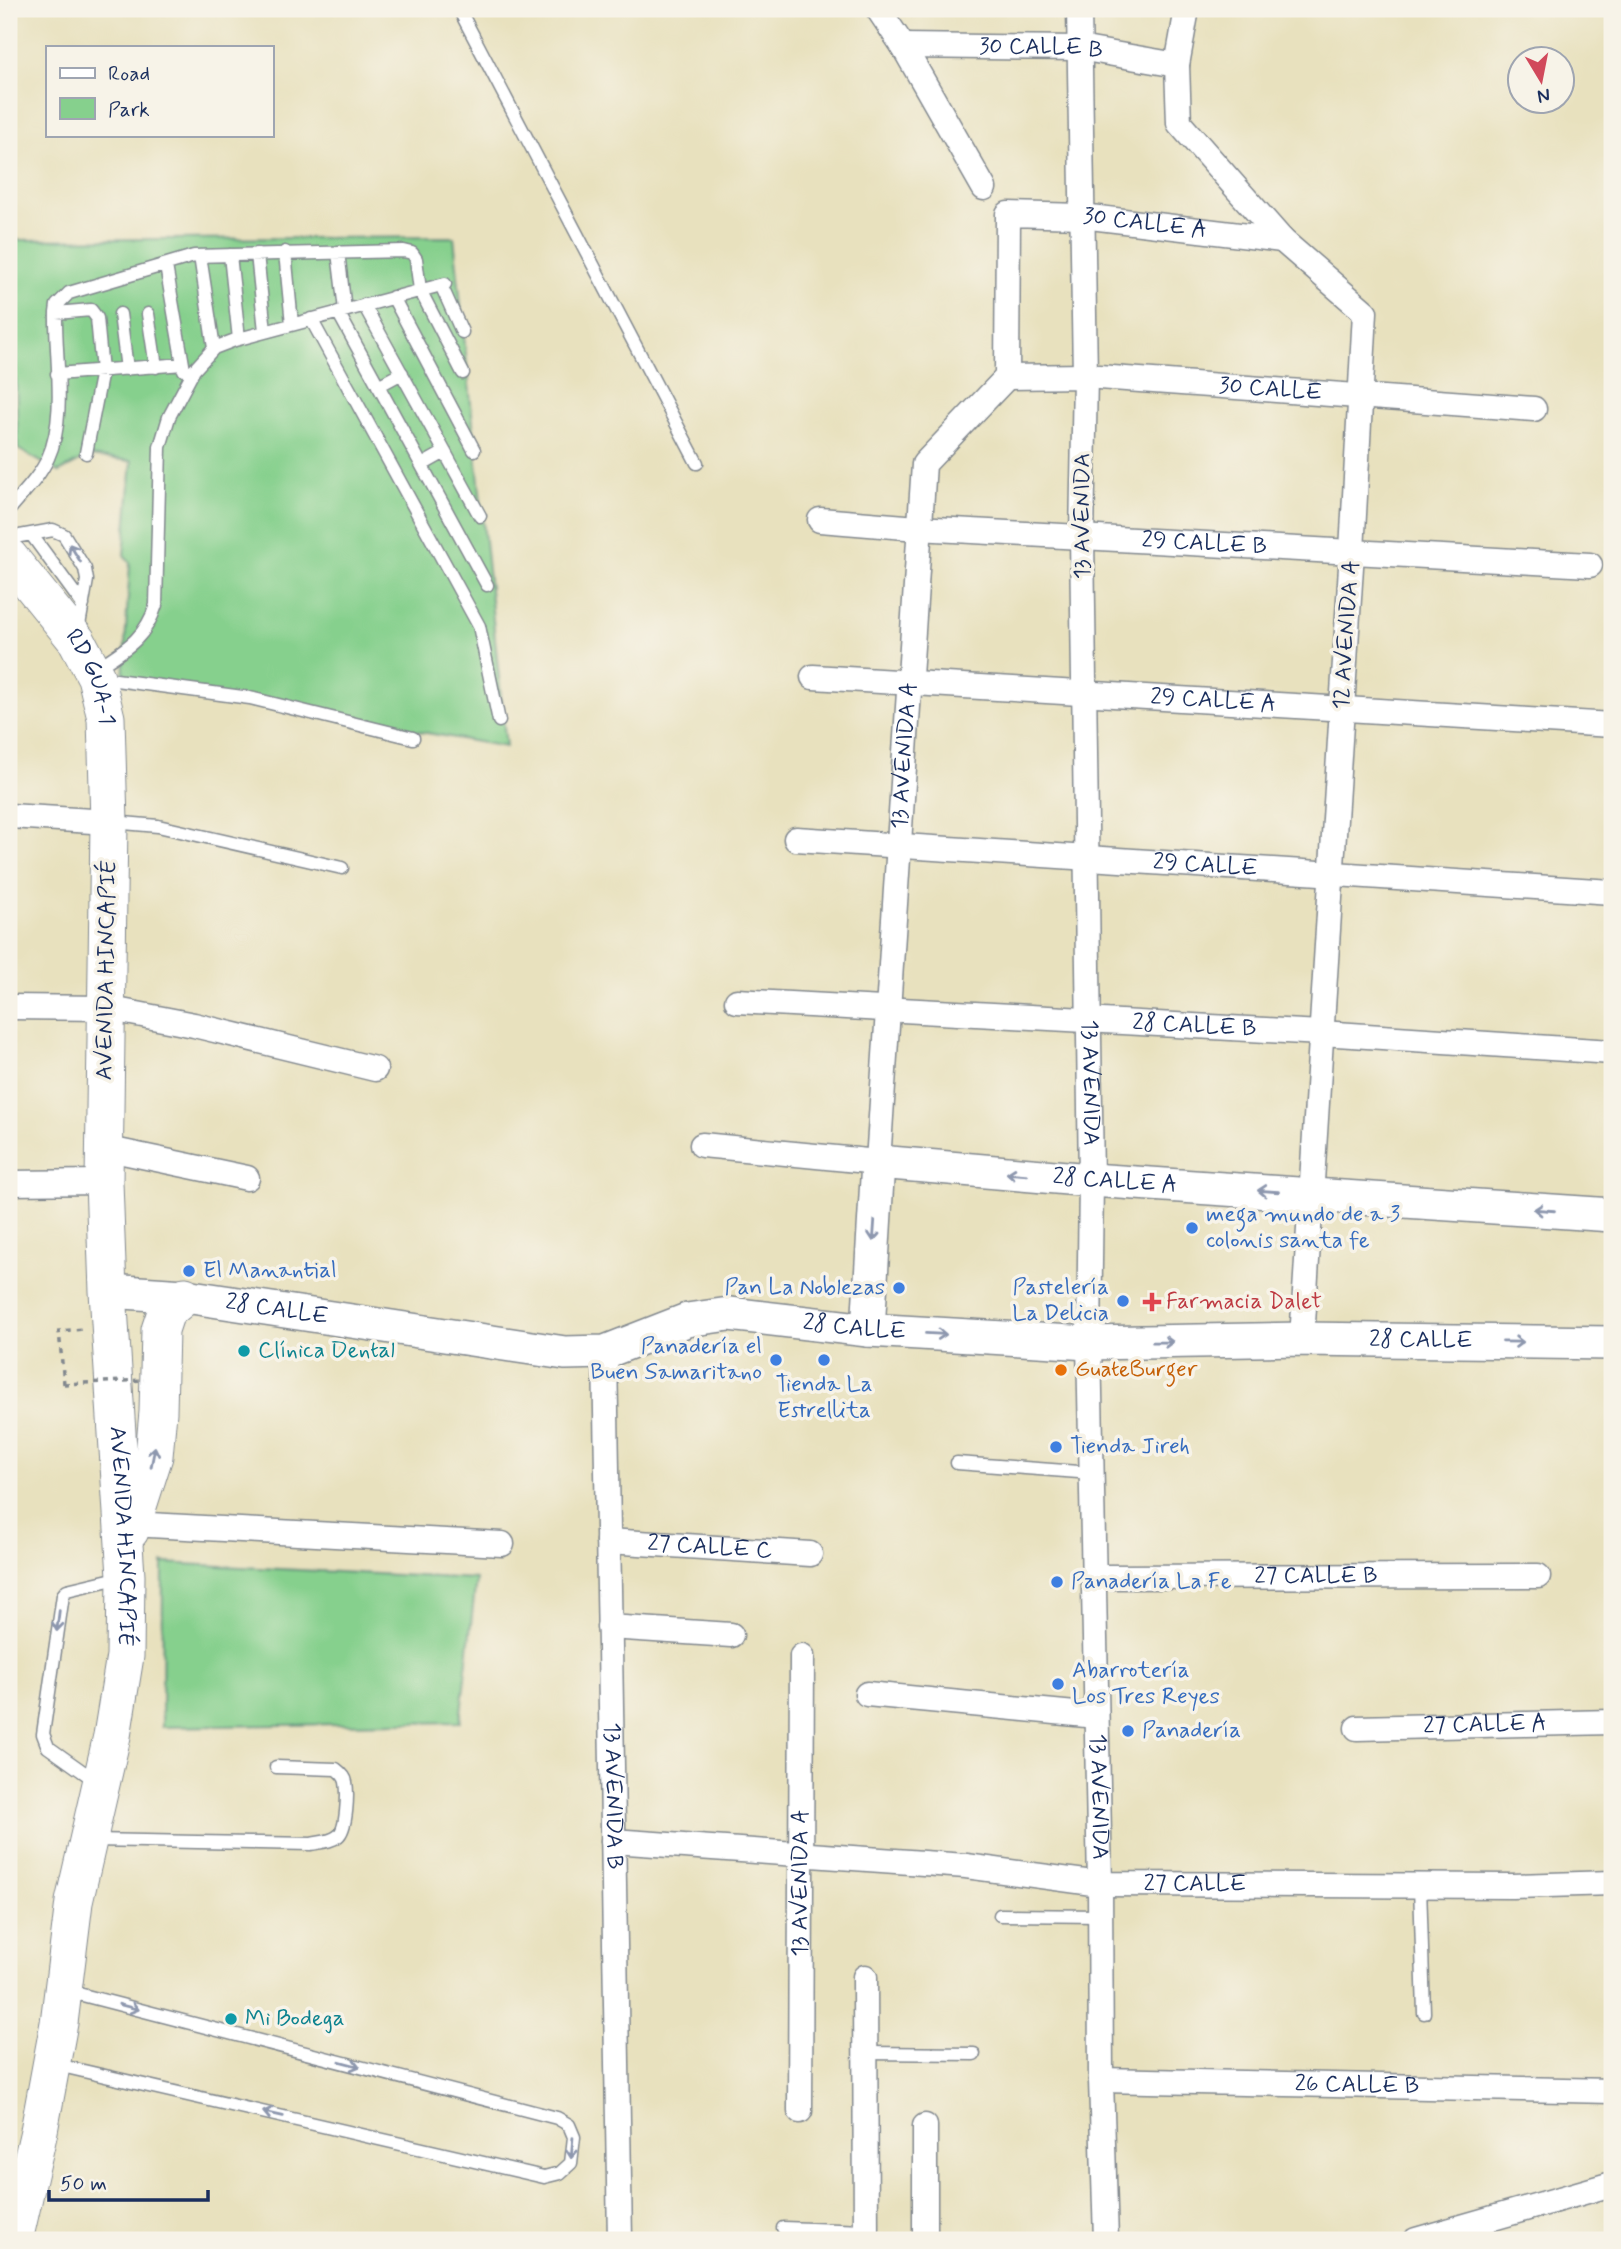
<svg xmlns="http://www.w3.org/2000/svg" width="1621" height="2249" font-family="Mynerve,sans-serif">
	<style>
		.green { fill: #86d08d; stroke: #508076; stroke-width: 2 }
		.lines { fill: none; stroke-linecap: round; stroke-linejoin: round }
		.lane-casing { stroke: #82888e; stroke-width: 15 }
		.street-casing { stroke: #82888e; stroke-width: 27 }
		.secondary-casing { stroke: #82888e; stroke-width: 36 }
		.primary-casing { stroke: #82888e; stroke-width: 39 }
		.path { stroke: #82888e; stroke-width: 3.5; stroke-dasharray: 5 5; stroke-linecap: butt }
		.lane { stroke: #fff; stroke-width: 12 }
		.street { stroke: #fff; stroke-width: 24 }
		.secondary { stroke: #fff; stroke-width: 33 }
		.primary { stroke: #fff; stroke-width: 37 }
		.path-bridge { stroke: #82888e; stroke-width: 3.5; stroke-dasharray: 5 5; stroke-linecap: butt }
		.oneway { stroke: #8d97ae }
		.shop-dot { fill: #3f7fe0; stroke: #f7f3e8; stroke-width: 2.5 }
		.health-dot { fill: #e0444e; stroke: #f7f3e8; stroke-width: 2.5 }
		.culture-dot { fill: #0f9aa8; stroke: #f7f3e8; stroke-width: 2.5 }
		.food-dot { fill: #e8710a; stroke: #f7f3e8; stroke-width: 2.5 }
		.labels { text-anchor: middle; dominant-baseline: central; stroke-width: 7; stroke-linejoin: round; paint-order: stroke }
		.street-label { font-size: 23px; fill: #1b2f5e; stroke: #f7f3e8 }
		.shop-label { font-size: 23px; fill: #366cbe; stroke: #f7f3e8; text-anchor: start }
		.health-label { font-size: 23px; fill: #be3a42; stroke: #f7f3e8; text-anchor: start }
		.culture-label { font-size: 23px; fill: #0d838f; stroke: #f7f3e8; text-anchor: start }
		.food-label { font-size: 23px; fill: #c56008; stroke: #f7f3e8; text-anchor: start }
	</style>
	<rect width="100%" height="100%" fill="#f7f3e8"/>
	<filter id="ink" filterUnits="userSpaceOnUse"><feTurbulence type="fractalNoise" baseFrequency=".0143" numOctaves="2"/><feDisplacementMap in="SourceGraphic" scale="14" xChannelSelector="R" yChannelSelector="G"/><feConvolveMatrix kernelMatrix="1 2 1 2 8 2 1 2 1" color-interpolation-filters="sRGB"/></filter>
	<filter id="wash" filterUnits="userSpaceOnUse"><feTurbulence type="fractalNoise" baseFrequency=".00686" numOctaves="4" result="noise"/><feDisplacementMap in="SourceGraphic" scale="28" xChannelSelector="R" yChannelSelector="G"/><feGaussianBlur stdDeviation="1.57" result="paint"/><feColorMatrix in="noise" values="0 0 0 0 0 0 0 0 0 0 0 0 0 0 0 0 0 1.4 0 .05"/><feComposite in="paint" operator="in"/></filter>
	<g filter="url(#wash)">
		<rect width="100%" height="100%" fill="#e8e1be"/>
		<path class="green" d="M454,237L506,747L123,679L130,563L124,555L132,461L89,456L59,472L18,449L12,240Z
			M163,1563L476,1579L460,1722L162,1727Z"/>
	</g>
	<g filter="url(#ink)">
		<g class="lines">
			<g class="lane-casing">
				<path id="lane" d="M459,9L697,463
					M285,252L292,324
					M338,252L345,310
					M257,254L265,331
					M230,255L239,339
					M200,256L214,348
					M166,266L184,370
					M441,285L462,332
					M393,297L474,450
					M364,305L480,516
					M338,312L487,585
					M56,313L91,310L97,318L102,371L86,453
					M120,314L127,369
					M148,314L156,367
					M311,319L479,626L499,721
					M57,374L183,364
					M378,386L402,373
					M422,465L445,452
					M9,510C22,494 39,478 48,458C67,416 55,359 56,313L57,305L69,293L194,256L404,251L412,253L416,259L420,290L463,373
					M31,534L83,605
					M9,538L53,530L64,535L85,569L87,580L78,631
					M95,669C124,650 145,640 156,605L160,447L169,417L194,370L214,348L235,340L445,284
					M101,678L250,698L413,738
					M112,822L158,826L342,868
					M957,1463L1092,1473
					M96,1781L48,1747L43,1734L63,1595L67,1590L122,1577
					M92,1840L311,1844C320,1842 331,1842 338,1836C347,1829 348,1793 346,1782C345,1776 340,1772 336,1769L276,1767
					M1420,1885L1424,2013
					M1000,1915L1100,1916
					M865,2053L974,2054
					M53,2064L544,2177L560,2173L571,2163L574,2137L569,2125L557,2118L67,1991
					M783,2228L866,2231"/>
			</g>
			<g class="street-casing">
				<g id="street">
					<path d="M878,9L903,46L984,188"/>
					<path id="s1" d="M1079,9L1085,376L1082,537L1091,1180L1089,1343L1100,1884L1101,2080L1106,2240"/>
					<path d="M1187,9L1177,65L1179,123L1282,240L1365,312L1352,551L1302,1339"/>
					<path id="s2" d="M903,46L1079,48L1177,65"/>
					<path id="s3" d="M1007,377L1085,376L1534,409"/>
					<path id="s4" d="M820,520L918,528L1590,565"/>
					<path id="s5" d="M813,677L1612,725"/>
					<path d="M9,816L109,822"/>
					<path id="s6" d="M796,839L1612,892"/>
					<path id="s7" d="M737,1001L1321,1033L1612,1052"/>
					<path d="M9,1007L106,1008L194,1025L375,1069"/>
					<path id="s8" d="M702,1145L878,1162L924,464L1007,377L1008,214L1082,216L1282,240"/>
					<path d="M104,1148L247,1178"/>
					<path d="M9,1183L104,1182"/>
					<path id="s9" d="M605,1352L620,2240"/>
					<path d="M131,1524L502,1544"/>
					<path id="s10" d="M608,1541L810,1554"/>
					<path id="s11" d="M1094,1577L1538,1576"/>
					<path d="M609,1627L731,1635"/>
					<path d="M867,1694L1096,1716"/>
					<path id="s12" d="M1357,1728L1612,1722"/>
					<path id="s13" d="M613,1841L966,1866L1100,1884L1513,1886L1612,1883"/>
					<path d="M865,1977L866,2240"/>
					<path id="s14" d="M1101,2080L1612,2091"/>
					<path id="s15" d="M800,2111L802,1656"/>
					<path d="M925,2126V2240"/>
					<path d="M1416,2240L1612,2184"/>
				</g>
			</g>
			<g class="secondary-casing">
				<g id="secondary">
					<path id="s16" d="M108,1291L185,1296L565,1353L605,1352L687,1320L729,1314L868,1330L1089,1343L1302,1339L1612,1343"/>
					<path id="s17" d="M868,1330L878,1162L1091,1180L1612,1215"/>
				</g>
			</g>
			<g class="primary-casing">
				<g id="primary">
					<path id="s18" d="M9,557L77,641L96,677L106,718L109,822L104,1182L108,1291L126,1576L125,1656L112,1736L74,1902L59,2023L39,2131L14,2240"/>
					<path d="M130,1531L154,1456L158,1412L160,1330L166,1312L185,1296"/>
				</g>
			</g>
			<path class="path" d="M64,1384L59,1331L84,1329"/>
			<use href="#lane" class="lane"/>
			<use href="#street" class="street"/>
			<use href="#secondary" class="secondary"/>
			<use href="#primary" class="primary"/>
			<path class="path-bridge" d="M64,1384L144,1380"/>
		</g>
		<defs><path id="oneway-shaft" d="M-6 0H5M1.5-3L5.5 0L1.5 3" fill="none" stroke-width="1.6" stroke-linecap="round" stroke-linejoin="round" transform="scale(1.75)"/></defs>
		<g class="oneway">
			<use href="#oneway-shaft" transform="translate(75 553) rotate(-122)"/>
			<use href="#oneway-shaft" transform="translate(1017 1174) rotate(-175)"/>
			<use href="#oneway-shaft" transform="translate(1268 1191) rotate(-176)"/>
			<use href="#oneway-shaft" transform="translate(1544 1210) rotate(-176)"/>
			<use href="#oneway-shaft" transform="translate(874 1231) rotate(94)"/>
			<use href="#oneway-shaft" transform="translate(936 1334) rotate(3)"/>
			<use href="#oneway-shaft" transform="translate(1163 1342) rotate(-1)"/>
			<use href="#oneway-shaft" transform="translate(1513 1342) rotate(1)"/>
			<use href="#oneway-shaft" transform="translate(153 1457) rotate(-79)"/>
			<use href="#oneway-shaft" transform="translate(58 1621) rotate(97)"/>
			<use href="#oneway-shaft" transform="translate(129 2007) rotate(15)"/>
			<use href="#oneway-shaft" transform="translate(350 2064) rotate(15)"/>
			<use href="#oneway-shaft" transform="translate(273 2114) rotate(-167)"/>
			<use href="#oneway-shaft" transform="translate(572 2148) rotate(95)"/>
		</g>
	</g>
	<g class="shop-dot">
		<circle cx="1192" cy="1228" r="7"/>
		<circle cx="189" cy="1271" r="7"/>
		<circle cx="899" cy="1288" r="7"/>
		<circle cx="1123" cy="1301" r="7"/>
		<circle cx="776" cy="1360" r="7"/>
		<circle cx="824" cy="1360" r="7"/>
		<circle cx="1056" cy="1447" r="7"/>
		<circle cx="1057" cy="1582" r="7"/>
		<circle cx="1058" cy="1684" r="7"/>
		<circle cx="1128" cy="1731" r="7"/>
	</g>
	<path class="health-dot" d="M1148.5 1291.5h7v7h7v7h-7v7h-7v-7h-7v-7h7z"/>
	<g class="culture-dot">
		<circle cx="244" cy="1351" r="7"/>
		<circle cx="231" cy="2019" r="7"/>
	</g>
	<circle class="food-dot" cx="1061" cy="1370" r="7"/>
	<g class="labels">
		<g class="street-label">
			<text stroke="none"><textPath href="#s2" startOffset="138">30 CALLE B</textPath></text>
			<text stroke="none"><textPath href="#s8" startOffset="1297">30 CALLE A</textPath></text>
			<text stroke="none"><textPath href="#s3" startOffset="264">30 CALLE</textPath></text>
			<text transform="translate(1083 516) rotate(-90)">13 AVENIDA</text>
			<text stroke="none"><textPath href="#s4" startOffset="385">29 CALLE B</textPath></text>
			<text transform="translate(1347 635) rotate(-86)">12 AVENIDA A</text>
			<text stroke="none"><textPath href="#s18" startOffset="147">RD GUA-1</textPath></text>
			<text stroke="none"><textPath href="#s5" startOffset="401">29 CALLE A</textPath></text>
			<text stroke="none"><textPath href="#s8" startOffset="584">13 AVENIDA A</textPath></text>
			<text stroke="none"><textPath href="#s6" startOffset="410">29 CALLE</textPath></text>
			<text transform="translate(107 970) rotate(-89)">AVENIDA HINCAPIÉ</text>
			<text stroke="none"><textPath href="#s7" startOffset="458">28 CALLE B</textPath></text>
			<text stroke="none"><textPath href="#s1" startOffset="1074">13 AVENIDA</textPath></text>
			<text stroke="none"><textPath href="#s17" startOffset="406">28 CALLE A</textPath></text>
			<text stroke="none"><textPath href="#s16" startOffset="170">28 CALLE</textPath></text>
			<text stroke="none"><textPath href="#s16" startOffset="758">28 CALLE</textPath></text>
			<text stroke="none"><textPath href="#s16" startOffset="1325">28 CALLE</textPath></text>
			<text stroke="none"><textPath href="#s18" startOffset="1010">AVENIDA HINCAPIÉ</textPath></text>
			<text stroke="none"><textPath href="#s10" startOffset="102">27 CALLE C</textPath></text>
			<text stroke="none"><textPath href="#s11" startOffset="222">27 CALLE B</textPath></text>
			<text stroke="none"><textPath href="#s12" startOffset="128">27 CALLE A</textPath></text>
			<text stroke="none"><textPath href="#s9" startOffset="444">13 AVENIDA B</textPath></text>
			<text stroke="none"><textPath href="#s1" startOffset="1788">13 AVENIDA</textPath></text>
			<text stroke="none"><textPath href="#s15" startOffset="228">13 AVENIDA A</textPath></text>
			<text stroke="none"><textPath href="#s13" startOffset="584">27 CALLE</textPath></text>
			<text stroke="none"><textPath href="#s14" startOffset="256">26 CALLE B</textPath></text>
		</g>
		<g class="shop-label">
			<text x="1206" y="1215">mega mundo de a 3<tspan x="1206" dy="26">colonis santa fe</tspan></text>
			<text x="203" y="1271">El Manantial</text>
			<text x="885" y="1288" text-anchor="end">Pan La Noblezas</text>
			<text x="1109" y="1288" text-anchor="end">Pastelería<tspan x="1109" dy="26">La Delicia</tspan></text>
			<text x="762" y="1347" text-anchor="end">Panadería el<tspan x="762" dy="26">Buen Samaritano</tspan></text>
			<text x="824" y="1385" text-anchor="middle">Tienda La<tspan x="824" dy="26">Estrellita</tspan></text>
			<text x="1070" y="1447">Tienda Jireh</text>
			<text x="1071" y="1582">Panadería La Fe</text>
			<text x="1072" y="1671">Abarrotería<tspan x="1072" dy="26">Los Tres Reyes</tspan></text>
			<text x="1142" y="1731">Panadería</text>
		</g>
		<g class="health-label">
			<text x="1166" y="1302">Farmacia Dalet</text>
		</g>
		<g class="culture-label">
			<text x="258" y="1351">Clínica Dental</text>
			<text x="245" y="2019">Mi Bodega</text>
		</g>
		<g class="food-label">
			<text x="1075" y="1370">GuateBurger</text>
		</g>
	</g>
	<rect width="1621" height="2249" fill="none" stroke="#f7f3e8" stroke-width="35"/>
	<rect x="46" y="46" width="228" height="91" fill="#f7f3e8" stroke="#9fa5b1" stroke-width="2"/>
	<rect x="60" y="68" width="35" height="10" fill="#ffffff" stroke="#9fa5b1" stroke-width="2"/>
	<text x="108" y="80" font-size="21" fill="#1b2f5e">Road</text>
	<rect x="60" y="98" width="35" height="21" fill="#86d08d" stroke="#9fa5b1" stroke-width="2"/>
	<text x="108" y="116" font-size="21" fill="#1b2f5e">Park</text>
	<g transform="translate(1541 80) rotate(170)"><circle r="33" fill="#f7f3e8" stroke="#9fa5b1" stroke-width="2"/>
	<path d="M0-5L12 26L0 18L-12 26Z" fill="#d1495b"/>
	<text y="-10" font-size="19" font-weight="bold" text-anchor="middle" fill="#1b2f5e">N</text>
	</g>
	<path d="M49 2190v10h159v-10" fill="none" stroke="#1b2f5e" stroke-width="3.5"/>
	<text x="60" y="2190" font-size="21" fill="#1b2f5e" stroke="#f7f3e8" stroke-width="5" paint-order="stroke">50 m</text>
</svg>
